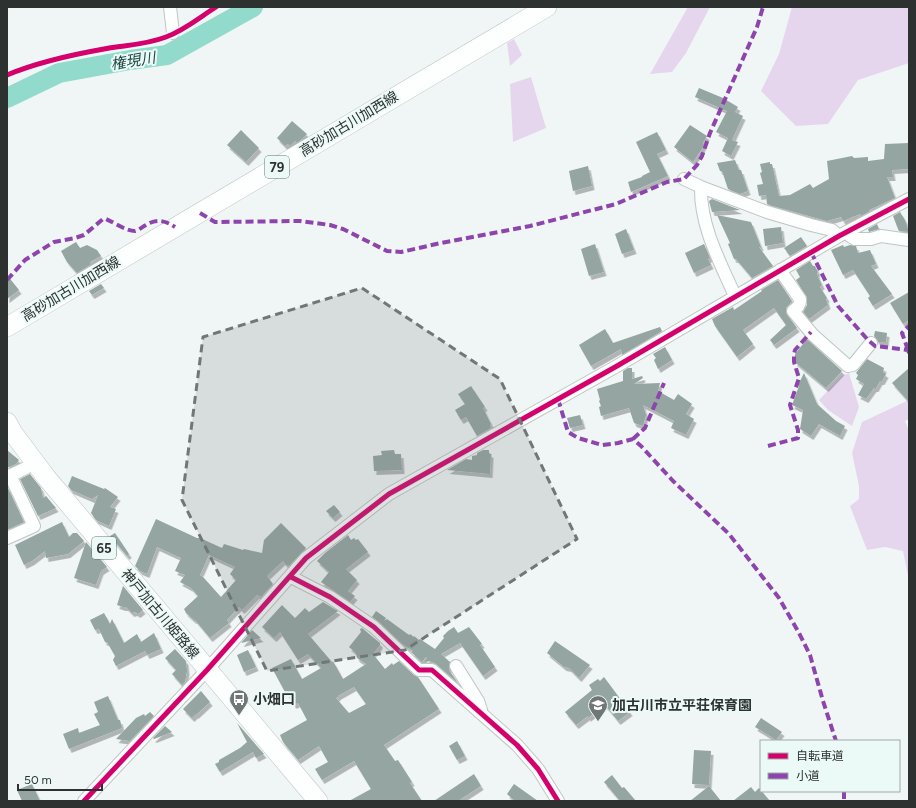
<svg xmlns="http://www.w3.org/2000/svg" width="916" height="808" font-family="Figtree,'Noto Sans JP',sans-serif">
	<style>
		.green { fill: #e5d6ee }
		.lines { fill: none; stroke-linecap: round; stroke-linejoin: round }
		.river { stroke: #92dbcc; stroke-width: 20 }
		.building { fill: #94a5a2; fill-rule: evenodd; filter: url(#shadow) }
		.street-casing { stroke: #c0c5c4; stroke-width: 14 }
		.primary-casing { stroke: #c0c5c4; stroke-width: 20 }
		.street { stroke: #fdfefe; stroke-width: 12 }
		.primary { stroke: #fdfefe; stroke-width: 19 }
		.quiet { stroke: #8e44ad; stroke-width: 4; stroke-dasharray: 8 4; stroke-linecap: butt }
		.cycleway-casing { stroke: #ecfaf7; stroke-width: 8 }
		.cycleway { stroke: #d6006c; stroke-width: 5 }
		.marked { fill: #717776; fill-opacity: 0.2; stroke: #717776; stroke-width: 3; stroke-dasharray: 8 5; stroke-linejoin: round }
		.labels { text-anchor: middle; dominant-baseline: central; stroke-width: 4; stroke-linejoin: round; paint-order: stroke }
		.shield { fill: #ecfaf7; stroke: #666e6c; stroke-width: 1 }
		.shield-label { font-size: 13px; font-weight: bold; fill: #2d3231 }
		.street-label { font-size: 14px; fill: #2d3231; stroke: #ecfaf7 }
		.poi-label { font-size: 14px; font-weight: bold; fill: #2d3231; stroke: #ecfaf7; text-anchor: start }
		.water-label { font-size: 15px; font-style: italic; fill: #1d4a42; stroke: #ecfaf7 }
	</style>
	<defs>
		<filter id="shadow"><feDropShadow dx="2.5" dy="4" stdDeviation="0" flood-color="#0004"/></filter>
	</defs>
	<rect width="100%" height="100%" fill="#f0f6f5"/>
	<path class="green" d="M688,7H710L686,53L672,72L650,74Z
		M792,7H909V63L858,80L828,124L796,126L761,91L779,54Z
		M514,39L522,55L510,66L507,43Z
		M531,77L546,128L513,142L510,84Z
		M849,373L859,407L852,426L828,410L819,400L842,376Z
		M909,400V419L905,421L909,431V581L903,551L885,547L867,550L850,506L859,499V486L852,453L862,422Z"/>
	<g class="lines">
		<path class="river" d="M7,98L59,73L130,60L167,55L253,7"/>
	</g>
	<path class="building" d="M699,88L723,98L738,107L735,112L743,116L732,140L738,142L731,156L722,151L728,138L716,132L727,111L695,97Z
		M292,121L307,134L302,139L297,143L295,141L290,146L288,144L285,146L277,138Z
		M690,125L707,136L703,143L704,144L702,149L693,162L674,147Z
		M241,130L259,148L246,162L227,145Z
		M657,132L666,150L657,154L668,176L631,192L628,182L642,177V176L650,172L636,142Z
		M909,143V169L892,170L893,177H887L895,198L869,210L870,211L861,216L860,214L843,221L841,217L827,221L769,205L767,204L766,195L759,196L757,185L763,184L760,173L762,172L760,164L770,162V164H772L779,196L790,195L810,184L813,188L829,179L827,161L852,156L854,158L868,157V161L884,159L885,144Z
		M735,160L739,170H741L748,191L740,194L728,189L722,171H720L717,163Z
		M588,166L592,186L573,191L569,171Z
		M712,199L740,210L712,212L709,201Z
		M900,212L905,220L909,232L899,231L898,229L893,216Z
		M717,215L751,222L761,247H759L773,266L752,278L736,259H734L728,244L730,243Z
		M877,224L879,229L869,232L868,229Z
		M781,227L783,243L765,246L763,229Z
		M626,229L634,250L622,254L615,234Z
		M801,237L807,246L790,256L784,248Z
		M76,242L80,248L87,245L97,250L101,256L90,262V265L77,273L67,262L61,251Z
		M595,244L604,272L589,276L581,249Z
		M704,244L710,258L708,259L711,265L694,273L685,253Z
		M843,245L844,247L850,245L856,246L858,253L870,250L876,264L871,266L892,294L873,306L868,298L870,296L853,270L843,275L831,250Z
		M810,261L813,266H815L818,272L817,273L818,277L822,285L820,287L827,298L826,299L828,305L809,319L803,312L807,305V298L796,280L800,277L796,270Z
		M7,275L19,290L7,299Z
		M778,280L792,301L786,308V313L797,328L774,345L770,340L786,325L774,308L743,330L753,344L737,357L715,326L712,319L733,307L734,310L762,291L761,290Z
		M101,284L104,288L92,295L89,291Z
		M909,292V320L903,324L890,303Z
		M660,327L662,331L622,355L621,349L591,366L579,345L605,329L613,343Z
		M875,331L887,333L886,342H878L874,336Z
		M807,339L842,371L826,388L795,362V354Z
		M665,347L672,360L658,369L654,360L656,358L653,354Z
		M867,359L884,368L883,372L886,374L882,381H880L876,388H874L866,399L858,395L864,384L856,379L858,375L856,373Z
		M628,368H632V379L642,376L643,378L634,384L660,383L658,391L674,400L678,394L692,404L686,414L694,419L686,435L671,428L674,421L643,405L646,415L643,426L634,423L629,408L601,416L599,407L601,406L599,401L600,400L597,389L623,381V371Z
		M909,368V402L892,383Z
		M804,373L817,404L836,421L845,426L840,436L819,424L811,436L800,429L803,410L792,405L799,386L798,385Z
		M471,386L485,407L483,408L491,424L490,426L491,428L477,436L466,417L461,420L455,410L465,404L458,394Z
		M580,415L583,425L570,428L567,418Z
		M7,450L19,460L16,464L7,468Z
		M394,450L395,454H401L402,470L374,471L373,456L382,455L381,451Z
		M483,450H489V453L491,454L490,474L447,470L466,459L472,460V456L477,455V453Z
		M30,474L41,488L43,498L46,496L56,508L38,516L20,479Z
		M72,476L104,489L105,488L118,497L110,507L116,509L109,526L96,520L91,513L98,495L92,499L71,490L68,486Z
		M7,486L24,522L7,530Z
		M334,505L340,512L333,518L326,511Z
		M156,519L197,538H200L222,548L224,544L243,550L244,549L262,553L264,540L281,523L306,548L290,565H286L283,561L267,576L273,584L261,597L257,595L242,610L239,607L227,620L229,623L210,638L195,620H194L186,613L184,609L198,596L191,588L180,582L185,575L175,571L181,558L157,547L147,574L140,571L135,566ZM209,555L235,567L230,574L236,580L221,597L204,578L200,575Z
		M62,522L69,537L73,533H77L84,541L68,554L46,558L45,551L32,561L24,565L15,545Z
		M115,533L129,554L127,556L110,536Z
		M348,535L351,540L354,538L356,540L358,539L368,552L346,569L357,580L348,591L355,596L350,602L321,582L329,572L317,561L325,553Z
		M86,542L107,567L101,571L96,585L74,578Z
		M123,586L143,610L138,614L135,612L132,613L126,607H123L117,605Z
		M323,602L338,611L308,634L332,662L333,661L343,679L366,664L357,658L356,653L349,647L361,632L360,629L362,628L380,643V645L373,654L385,669L392,663L393,665L399,661L414,675L418,677L439,709L384,745L395,761L398,760L412,782L410,783L422,801H349L371,789L354,761L322,780L315,769L328,762L319,746L298,760L283,742L280,735L307,720L298,703L294,705L286,692H285L272,668L291,659L302,679L321,668L308,654L298,660L280,632L274,638L262,627L282,605L295,618L305,608L309,612ZM354,687L366,704L349,713L336,698L338,697V696Z
		M376,611L386,618L384,621L387,619L409,635L410,634L414,637V636L419,640L420,639L435,649L444,638L443,636L448,631L454,627L458,633L469,627L482,644L480,645L495,667L483,676L460,643L441,654L450,662L449,666V670L458,683L436,664L430,661L423,662L427,658L426,657L422,662L411,652L413,651L402,644L379,622L372,617Z
		M104,613L110,624L112,619L124,643L137,634L141,642L154,633L161,649L147,655L145,651L116,666L113,660L115,656L107,642H105L99,629L95,630L90,620Z
		M252,630L261,638L241,643Z
		M555,641L590,665L579,678L569,668L564,667L547,653Z
		M175,649L186,661L187,671L185,682L182,685L172,674L176,670L165,658Z
		M248,650L256,667L244,672L237,655Z
		M604,677L630,712L618,721L605,705L588,718V716L576,725L565,712L592,690L589,685L598,679L600,681Z
		M201,691L210,702L196,715V714L192,718L183,709Z
		M108,696L118,720H120L122,728L69,749L63,734L78,728L79,733L100,725L94,714L98,712L94,702Z
		M150,712L154,716L130,741L116,739L136,718L144,714L145,716Z
		M761,718L782,732L776,740L755,727Z
		M237,723L264,754L256,758L253,752L220,772L215,764L219,762V760L240,748L247,742Z
		M165,726L172,732L154,739L153,738Z
		M457,741L465,756L457,760L449,746Z
		M694,750L711,751L709,785L692,784Z
		M474,774L481,786L458,801H434Z
		M612,775L622,788L624,787L636,801H620L604,782Z
		M32,784L40,801H22L17,790Z
		M514,784L538,801H515L507,794Z
		M709,786L721,801H690Z
		M751,787L755,792L759,788L770,801H733Z"/>
	<g class="lines">
		<g class="street-casing">
			<path id="street" d="M170,7L173,33
				M684,179L701,187L767,212L811,225L832,230L839,236
				M701,187C700,226 720,262 735,296
				M846,232L850,236L855,239H871L881,236L909,240
				M780,270L800,299C801,305 797,308 793,311L813,335L848,366L853,365L871,343
				M7,477L26,468
				M7,538L34,526L10,475
				M291,577L330,597L374,627L419,670H432L517,745L538,769L558,801
				M456,666L478,701L481,710L479,712
				M84,801L207,670L306,558L389,494L617,366L839,236L909,199"/>
		</g>
		<g class="primary-casing">
			<path id="primary" d="M7,327L547,7
				M7,422L13,433L46,477L318,801"/>
		</g>
		<use href="#street" class="street"/>
		<use href="#primary" class="primary"/>
		<path class="quiet" d="M200,213L215,222L300,221L330,225L343,229L387,251L401,252L441,243L530,226L616,204L667,182L684,179L697,165L702,156L710,133L757,27L763,7
			M811,252L838,306L868,340L875,346L908,350L909,353
			M7,280L25,260L54,242L75,238L84,235L103,219H106C115,223 126,231 135,231C139,230 142,227 146,225C157,218 166,221 175,227
			M908,350L902,333L909,326
			M558,399L568,432L578,438L602,445L618,443L633,439L641,446L673,481L729,534L779,598L799,633L810,655L823,701L836,741
			M633,439L645,428L664,383
			M768,446L798,438V430L790,405L799,378L794,362V354L795,350L811,332
			M844,791V801"/>
		<g class="cycleway-casing">
			<path id="cycleway" d="M7,75C38,62 70,55 104,49C126,45 145,45 166,37C185,30 200,17 216,7
				M291,577L330,597L374,627L419,670H432L517,745L538,769L558,801
				M84,801L207,670L306,558L389,494L617,366L839,236L909,199"/>
		</g>
		<use href="#cycleway" class="cycleway"/>
	</g>
	<path class="marked" d="M362,288L500,379L577,539L405,650L267,671L182,500L203,337Z"/>
	<defs>
		<g id="bus-pin" transform="scale(1)"><path d="M0 17L-7.5 6A9.5 9.5 0 1 1 7.5 6Z" fill="#717776" stroke="#ecfaf7"/><path d="M-5-6H5V4H4V6H2V4H-2V6H-4V4H-5ZM-3.5-4V0h7V-4ZM-3.5 1.2v1.5H-2V1.2ZM2 1.2v1.5H3.5V1.2Z" fill="#fff"/></g>
		<g id="school-pin" transform="scale(1)"><path d="M0 17L-7.5 6A9.5 9.5 0 1 1 7.5 6Z" fill="#717776" stroke="#ecfaf7"/><path d="M0-5L7-2L0 1L-7-2ZM-4 1L0 2.5L4 1V4Q0 6-4 4Z" fill="#fff"/></g>
	</defs>
	<g fill-rule="evenodd">
		<use href="#bus-pin" x="239" y="699"/>
		<use href="#school-pin" x="598" y="705"/>
	</g>
	<g class="labels">
		<g class="shield">
			<rect x="265" y="156" width="24" height="22" rx="3"/>
			<rect x="92" y="537" width="24" height="22" rx="3"/>
		</g>
		<g class="shield-label">
			<text x="277" y="167">79</text>
			<text x="104" y="548">65</text>
		</g>
		<g class="street-label">
			<text transform="translate(349 124) rotate(-31)">高砂加古川加西線</text>
			<text transform="translate(71 289) rotate(-31)">高砂加古川加西線</text>
			<text transform="translate(160 614) rotate(50)">神戸加古川姫路線</text>
		</g>
		<g class="poi-label">
			<text x="253" y="699">小畑口</text>
			<text x="612" y="705">加古川市立平荘保育園</text>
		</g>
		<g class="water-label">
			<text transform="translate(133 61) rotate(-9)">権現川</text>
		</g>
	</g>
	<rect width="916" height="808" fill="none" stroke="#2d3231" stroke-width="16"/>
	<rect x="760" y="740" width="140" height="52" fill="#ecfaf7" stroke="#a0aaa8"/>
	<rect x="768" y="753" width="20" height="6" fill="#d6006c" stroke="#a0aaa8"/>
	<text x="796" y="760" font-size="12" fill="#2d3231">自転車道</text>
	<rect x="768" y="773" width="20" height="6" fill="#8e44ad" stroke="#a0aaa8"/>
	<text x="796" y="780" font-size="12" fill="#2d3231">小道</text>
	<path d="M18 784v6h84v-6" fill="none" stroke="#2d3231" stroke-width="2"/>
	<text x="24" y="784" font-size="12" fill="#2d3231" stroke="#ecfaf7" stroke-width="3" paint-order="stroke">50 m</text>
</svg>
